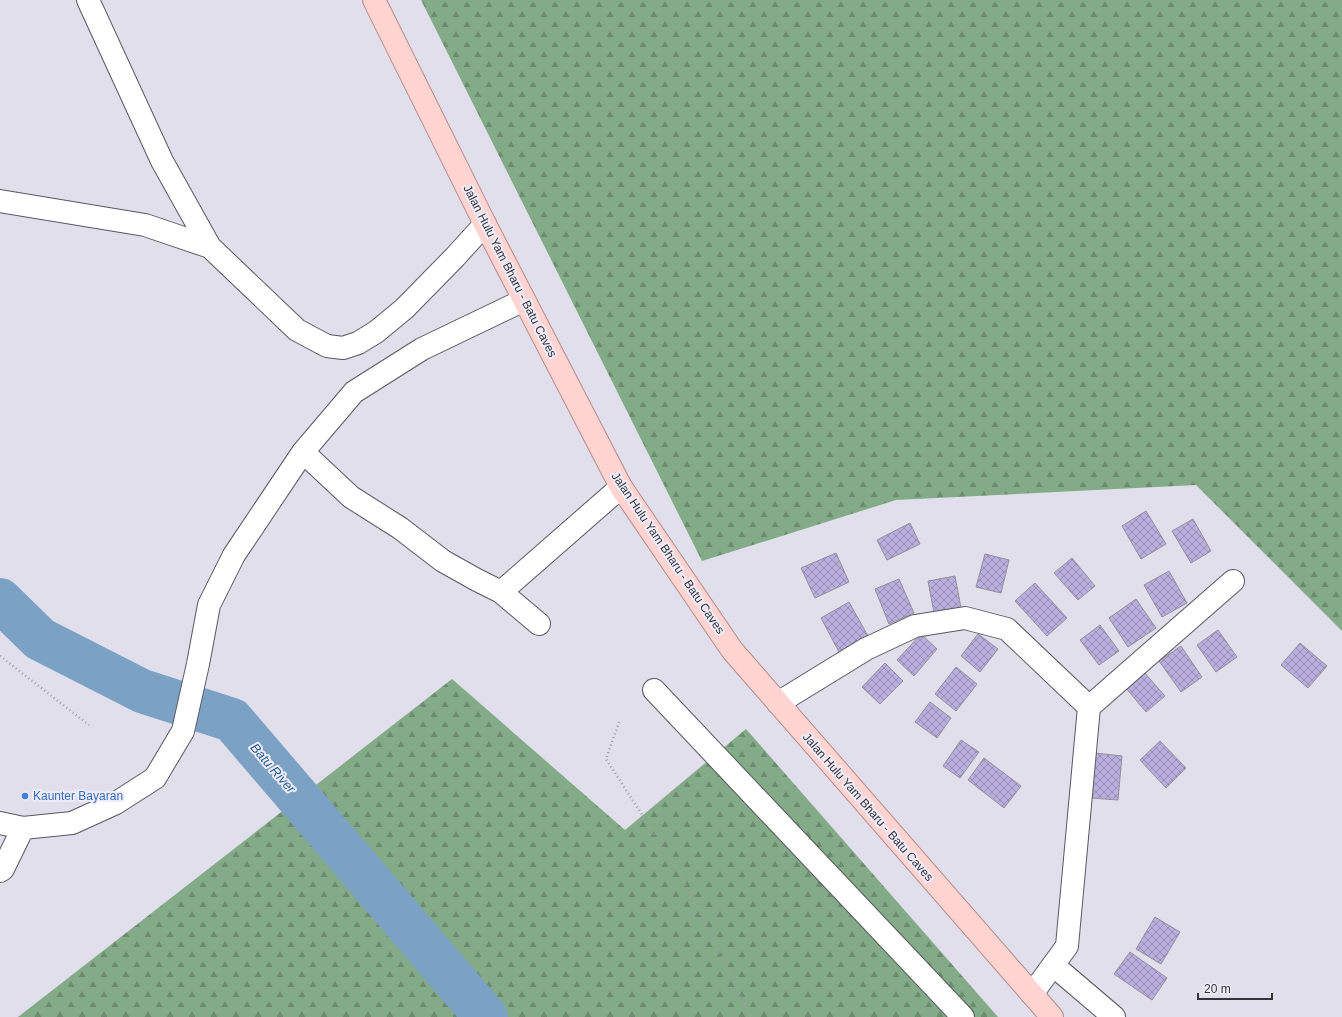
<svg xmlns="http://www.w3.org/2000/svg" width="1342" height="1017" font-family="Arial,sans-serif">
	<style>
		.forest { fill: url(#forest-firs) }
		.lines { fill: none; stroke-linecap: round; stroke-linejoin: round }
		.river { stroke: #7ba1c5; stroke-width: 44 }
		.building { fill: url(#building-cross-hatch); stroke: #92909b }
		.minor-casing { stroke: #595761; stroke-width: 24 }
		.major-casing { stroke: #b78886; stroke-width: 24 }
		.path { stroke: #9f9ea7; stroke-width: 2.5; stroke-dasharray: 1 3; stroke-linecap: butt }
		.minor { stroke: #fff; stroke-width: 22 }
		.major { stroke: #fed3d0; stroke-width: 22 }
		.shop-dot { fill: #3f7fe0; stroke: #eeecf8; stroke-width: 1.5 }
		.labels { text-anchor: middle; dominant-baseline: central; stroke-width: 4; stroke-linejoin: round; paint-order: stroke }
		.street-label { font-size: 12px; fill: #343338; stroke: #eeecf8 }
		.shop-label { font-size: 12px; fill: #366cbe; stroke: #eeecf8; text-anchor: start }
		.water-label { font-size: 13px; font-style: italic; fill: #235c8b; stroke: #eeecf8 }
	</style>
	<defs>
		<pattern id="forest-firs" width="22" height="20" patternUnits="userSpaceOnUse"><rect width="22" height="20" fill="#84ab87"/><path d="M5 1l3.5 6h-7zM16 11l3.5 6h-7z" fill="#6d8c6f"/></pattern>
		<pattern id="building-cross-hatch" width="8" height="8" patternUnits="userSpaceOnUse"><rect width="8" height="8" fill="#b8afde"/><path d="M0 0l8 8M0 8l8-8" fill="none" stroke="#968fb5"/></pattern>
	</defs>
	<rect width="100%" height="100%" fill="#e0dfeb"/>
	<path class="forest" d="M421,0H1342V631L1196,485L896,500L702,561Z
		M452,679L625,830L746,729L998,1017H18Z"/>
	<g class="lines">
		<path class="river" d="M0,600L40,639L142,691L232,720L486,1017"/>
	</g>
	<path class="building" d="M1146,511L1166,544L1141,559L1122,526Z
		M1193,519L1211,551L1191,563L1172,531Z
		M910,523L920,544L887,560L877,540Z
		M836,553L849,582L815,598L801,568Z
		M985,554L1009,560L1001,593L976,587Z
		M1072,558L1095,586L1078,600L1054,573Z
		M1169,571L1187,603L1162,617L1144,585Z
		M955,576L961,608L934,613L928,581Z
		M899,579L914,613L889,624L875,589Z
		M1035,583L1067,618L1047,636L1015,601Z
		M1136,599L1156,628L1128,647L1109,618Z
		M849,602L868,636L839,652L821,618Z
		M1100,625L1119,651L1099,665L1080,640Z
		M1218,630L1237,657L1216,672L1197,645Z
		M921,634L937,649L914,676L897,660Z
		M978,634L998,649L980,672L961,656Z
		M1300,643L1327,666L1308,688L1281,665Z
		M1181,646L1202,677L1181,692L1159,661Z
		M885,663L903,681L880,704L862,687Z
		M956,667L977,684L956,711L935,694Z
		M1143,671L1165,696L1146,712L1125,687Z
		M930,702L951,718L937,738L915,722Z
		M961,740L979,752L960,778L943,766Z
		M1160,741L1186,768L1166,788L1140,760Z
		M1095,753L1122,756L1118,800L1091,798Z
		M984,758L1021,786L1004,808L968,780Z
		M1155,917L1180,932L1161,964L1136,949Z
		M1130,952L1167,978L1152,1000L1114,974Z"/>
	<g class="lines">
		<g class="minor-casing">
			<path id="minor" d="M88,0L162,161L210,247
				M0,201L145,225L210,247L297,330L327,346L343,348L358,343L376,332L404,309L455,257L485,224
				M303,452L351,497L400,528L443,561L477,580L501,592L539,624
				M501,592L621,487
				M654,690L963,1017
				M778,703L866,649L915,626L965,618L1007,629L1089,707
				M0,823L23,828L72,823L116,803L155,778L183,731L198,664L209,605L234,555L303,452L354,392L422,349L524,300
				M0,871L3,869L23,828
				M1053,965L1114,1017
				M1032,994L1067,946L1089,707L1233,581"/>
		</g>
		<g class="major-casing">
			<path id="major" d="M374,0L485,224L621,487L732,650L1052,1017"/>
		</g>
		<path class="path" d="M0,656L89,725
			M619,722L606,759L678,870L724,961L750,1017"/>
		<use href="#minor" class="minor"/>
		<use href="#major" class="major"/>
	</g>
	<circle class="shop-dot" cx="25" cy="796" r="4"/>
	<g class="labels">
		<g class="street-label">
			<text transform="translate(510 271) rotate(63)">Jalan Hulu Yam Bharu - Batu Caves</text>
			<text transform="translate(668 553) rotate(56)">Jalan Hulu Yam Bharu - Batu Caves</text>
			<text transform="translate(868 807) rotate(49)">Jalan Hulu Yam Bharu - Batu Caves</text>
		</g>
		<g class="shop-label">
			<text x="33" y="796">Kaunter Bayaran</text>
		</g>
		<g class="water-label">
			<text transform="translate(273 768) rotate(49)">Batu River</text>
		</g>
	</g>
	<path d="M1198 993v6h74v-6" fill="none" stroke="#343338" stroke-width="2"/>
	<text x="1204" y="993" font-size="12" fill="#343338" stroke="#eeecf8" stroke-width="3" paint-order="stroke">20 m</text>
</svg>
